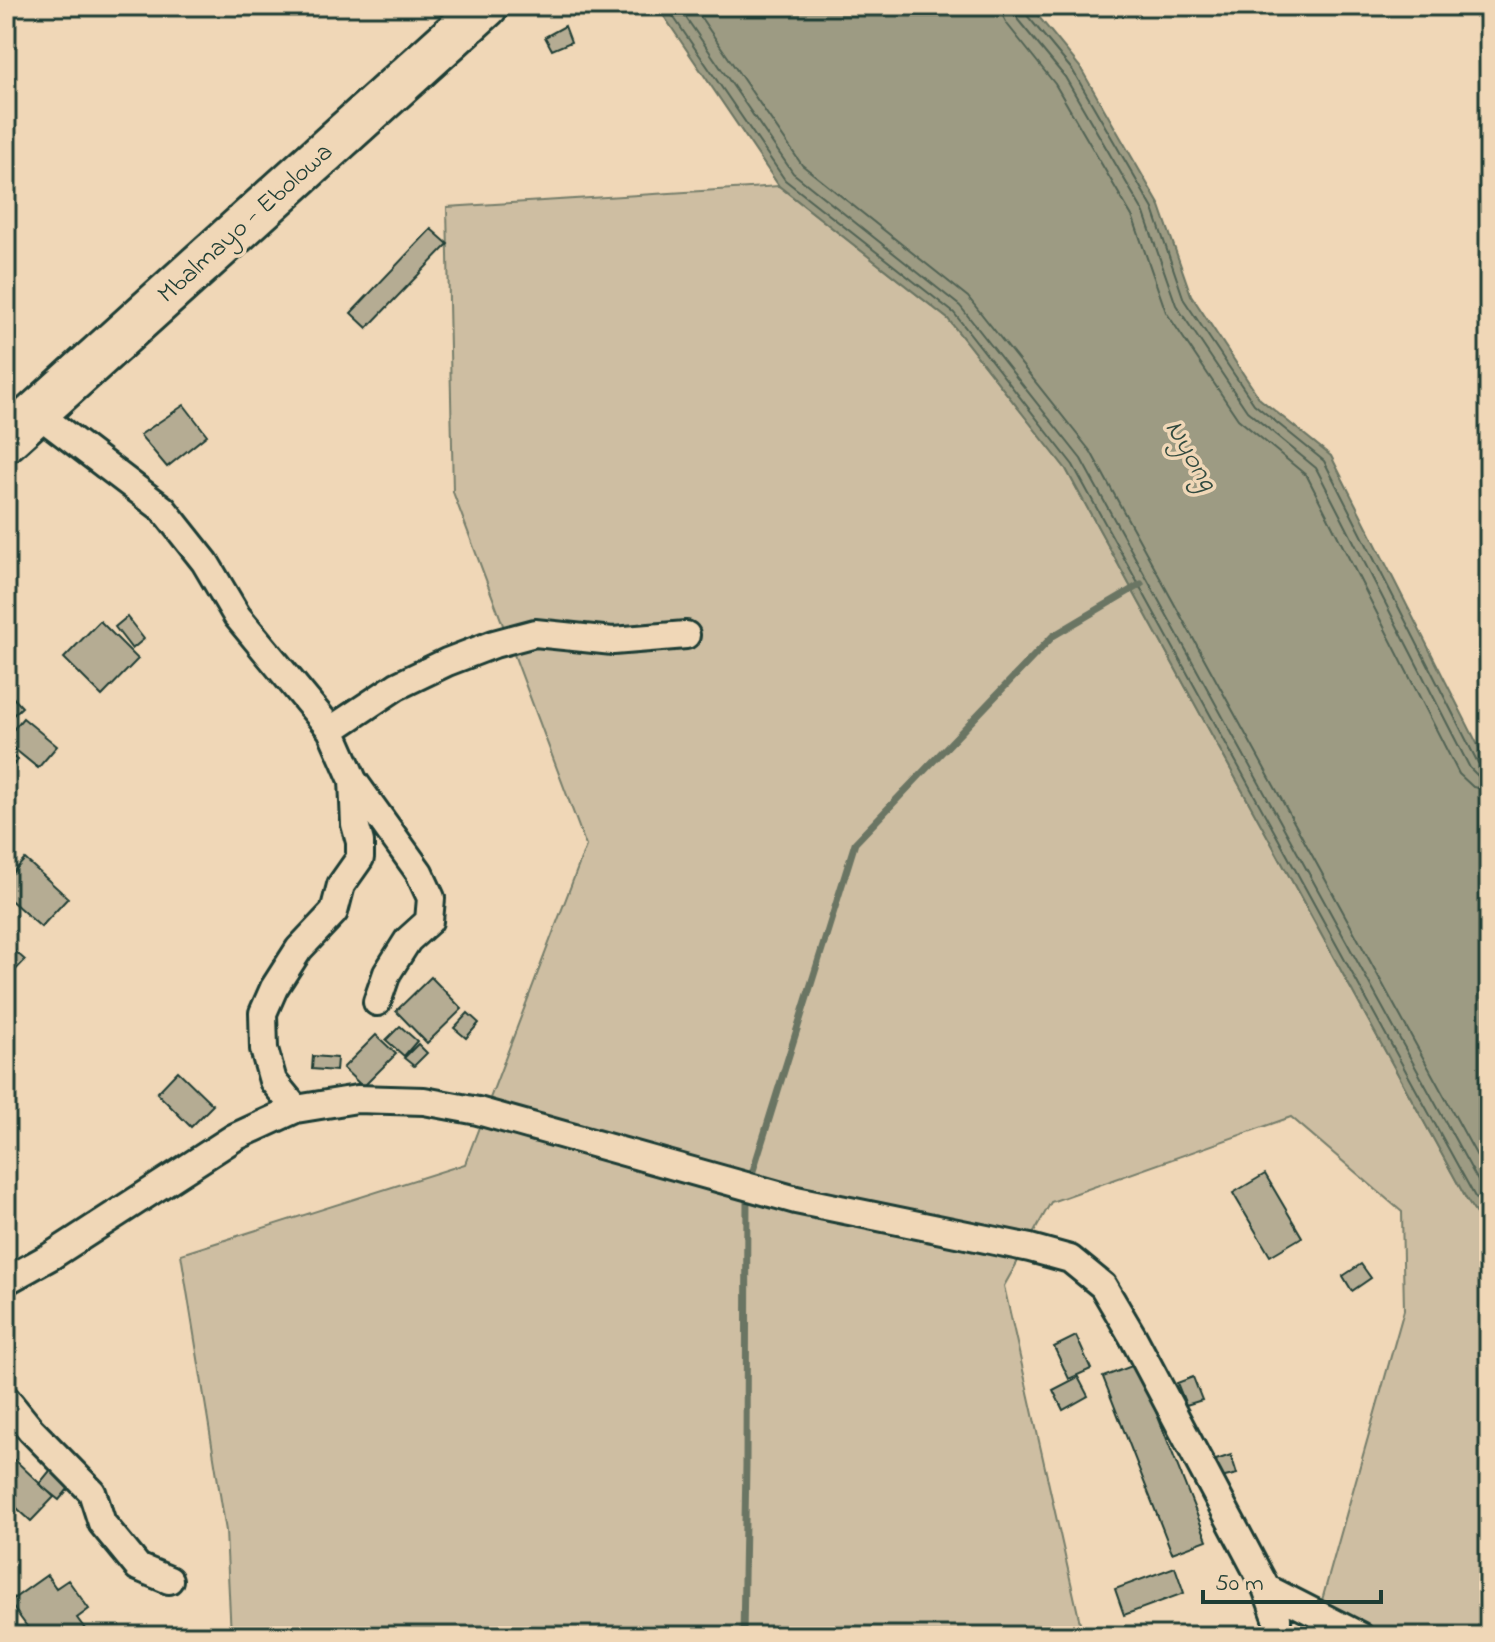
<svg xmlns="http://www.w3.org/2000/svg" width="1495" height="1642" font-family="'Indie Flower',sans-serif">
	<style>
		.green { fill: #cebea2; stroke: #767e6b; stroke-width: 2 }
		.water { fill: #9d9b83; stroke: #6b7563; stroke-width: 2 }
		.lines { fill: none; stroke-linecap: round; stroke-linejoin: round }
		.shore { stroke: #516354; stroke-width: 2 }
		.stream { stroke: #6b7563; stroke-width: 7 }
		.building { fill: #b5ac93; stroke: #1f3d34; stroke-width: 2 }
		.minor-casing { stroke: #1f3d34; stroke-width: 32 }
		.trunk-casing { stroke: #1f3d34; stroke-width: 48 }
		.minor { stroke: #f0d7b7; stroke-width: 26 }
		.trunk { stroke: #f0d7b7; stroke-width: 42 }
		.labels { text-anchor: middle; dominant-baseline: central; stroke-width: 7; stroke-linejoin: round; paint-order: stroke }
		.street-label { font-size: 26px; fill: #1f3d34; stroke: #f0d7b7 }
		.water-label { font-size: 28px; font-style: italic; fill: #324b40; stroke: #f0d7b7 }
	</style>
	<rect width="100%" height="100%" fill="#f0d7b7"/>
	<filter id="ink" filterUnits="userSpaceOnUse"><feTurbulence type="fractalNoise" baseFrequency=".0125" numOctaves="2"/><feDisplacementMap in="SourceGraphic" scale="16" xChannelSelector="R" yChannelSelector="G"/><feConvolveMatrix kernelMatrix="1 2 1 2 8 2 1 2 1" color-interpolation-filters="sRGB"/></filter>
	<g filter="url(#ink)">
		<path class="green" d="M779,186L948,319L1066,469L1468,1202L1489,1233V1636H1261L1313,1632L1404,1310L1402,1212L1291,1117L1051,1202L1004,1286L1083,1636H231L226,1531L181,1254L465,1164L586,846L453,492L447,207Z"/>
		<path class="water" d="M657,6H1030L1080,67L1160,206L1191,295L1260,399L1331,456L1489,767V1233L1468,1202L1066,469L948,319L779,186Z"/>
		<g class="lines">
			<path class="shore" d="M666,6L785,180L954,313L1073,465L1475,1197L1489,1218
				M678,6L793,173L960,306L1081,459L1489,1201
				M693,6L802,165L968,297L1091,452L1489,1178
				M1003,6V16L1007,24L1055,84L1133,218L1166,312L1238,419L1307,476L1459,774L1473,787L1489,790
				M1015,6L1018,20L1065,77L1144,213L1176,305L1247,411L1316,468L1470,768L1478,776L1489,778
				M1025,6L1026,14L1073,71L1153,209L1184,300L1254,404L1324,461L1478,763L1483,767L1489,768"/>
			<path class="stream" d="M743,1636L746,1465L747,1190L855,843L1053,636L1141,584"/>
		</g>
		<path class="building" d="M565,26L571,42L552,50L545,37Z
			M431,229L448,244L367,328L351,313Z
			M184,405L207,435L167,467L140,435Z
			M127,617L144,639L132,649L115,627Z
			M100,621L138,659L102,696L64,658Z
			M6,690L22,707L11,717L6,712Z
			M23,718L57,746L38,768L6,742V738Z
			M6,751L18,760L6,774Z
			M25,859L68,898L41,927L6,896V880Z
			M6,943L25,960L9,977L6,974Z
			M431,977L462,1009L427,1043L396,1011Z
			M468,1013L479,1023L466,1038L454,1028Z
			M400,1026L417,1041L404,1056L386,1040Z
			M376,1035L396,1054L363,1087L343,1068Z
			M418,1044L427,1053L414,1066L404,1058Z
			M313,1056L337,1058L336,1071L312,1069Z
			M178,1071L213,1105L191,1127L157,1093Z
			M1265,1174L1302,1237L1270,1256L1233,1193Z
			M1361,1264L1371,1278L1352,1291L1343,1276Z
			M1076,1336L1091,1369L1069,1379L1054,1347Z
			M1137,1364L1207,1540L1172,1553L1103,1377Z
			M1078,1377L1088,1396L1063,1410L1053,1390Z
			M1193,1377L1202,1400L1186,1405L1177,1383Z
			M1231,1455L1237,1474L1221,1478L1216,1460Z
			M15,1460L54,1497L31,1521L6,1498V1469Z
			M53,1467L73,1483L59,1500L39,1484Z
			M1175,1567L1184,1593L1124,1615L1115,1589Z
			M47,1575L56,1588L68,1580L89,1609L77,1618L88,1633L84,1636H34L9,1602Z"/>
		<g class="lines">
			<g class="minor-casing">
				<path id="minor" d="M37,413L163,509L205,562L237,616L331,730L353,780L355,824L360,842V858L341,885L334,912L299,949L274,988L263,1013L264,1049L273,1081L296,1109
					M331,730L397,686L447,662L494,644L535,633L613,641L686,635
					M353,780L419,872L431,898L429,921L408,940L387,973L377,1002
					M6,1281L51,1256L235,1137L296,1109L357,1099L424,1101L478,1111L796,1200L1030,1248L1070,1259L1103,1286L1133,1337L1266,1588L1277,1618V1636
					M6,1399L31,1430L92,1492L102,1523L138,1567L169,1580
					M1266,1588L1360,1636"/>
			</g>
			<g class="trunk-casing">
				<path id="trunk" d="M6,440L486,6"/>
			</g>
			<use href="#minor" class="minor"/>
			<use href="#trunk" class="trunk"/>
		</g>
	</g>
	<g class="labels">
		<g class="street-label">
			<text transform="translate(246 224) rotate(-42)">Mbalmayo - Ebolowa</text>
		</g>
		<g class="water-label">
			<text transform="translate(1190 456) rotate(60)">Nyong</text>
		</g>
	</g>
	<rect width="1495" height="1642" fill="none" stroke="#f0d7b7" stroke-width="32"/>
	<rect x="16" y="16" width="1463" height="1610" fill="none" stroke="#1f3d34" stroke-width="3" filter="url(#ink)"/>
	<path d="M1203 1590v12h178v-12" fill="none" stroke="#1f3d34" stroke-width="4"/>
	<text x="1215" y="1590" font-size="24" fill="#1f3d34" stroke="#f0d7b7" stroke-width="6" paint-order="stroke">50 m</text>
</svg>
